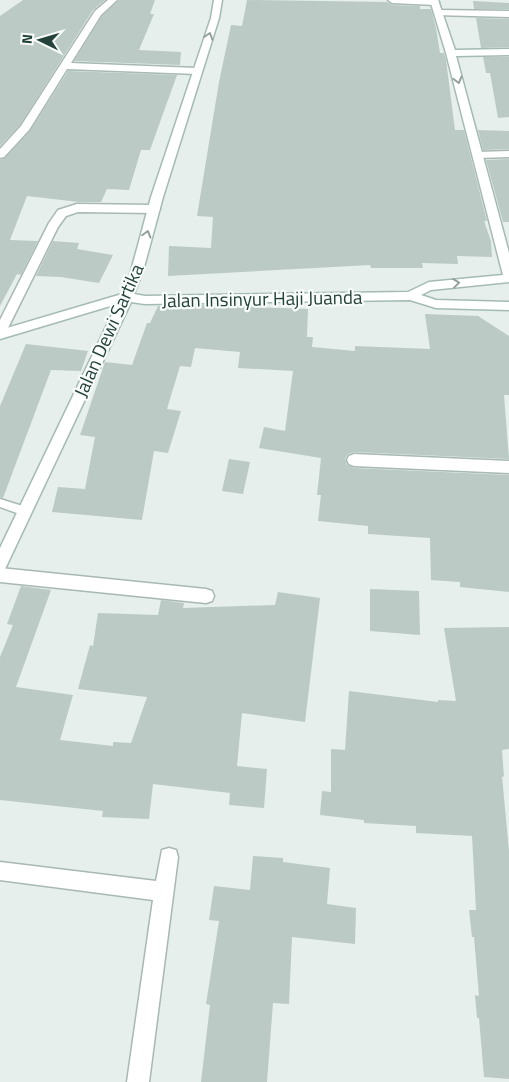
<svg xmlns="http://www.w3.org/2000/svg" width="509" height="1082" font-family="'Titillium Web',sans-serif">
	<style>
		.building { fill: #bbcac4 }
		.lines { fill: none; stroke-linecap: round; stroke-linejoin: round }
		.lane-casing { stroke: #a8b8b2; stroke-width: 3 }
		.street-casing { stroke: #a8b8b2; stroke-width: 3 }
		.secondary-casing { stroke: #a4bbb3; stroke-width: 3 }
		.lane { fill: #fff; fill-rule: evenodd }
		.street { fill: #fff; fill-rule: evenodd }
		.secondary { fill: #fff; fill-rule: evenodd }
		.oneway { stroke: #92a09c }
		.labels { text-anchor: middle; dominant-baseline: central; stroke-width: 4.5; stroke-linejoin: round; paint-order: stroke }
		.street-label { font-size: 19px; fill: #24423a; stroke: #f7fbf9 }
	</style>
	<rect width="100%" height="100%" fill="#e6efeb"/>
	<path class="building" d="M23,0H105L93,10L20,125L0,146V16Z
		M119,0H155L150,14H154L139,50L181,52L180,65L74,61L102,16Z
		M247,0L387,2L392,5L420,6V9H431L436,28L440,53H444L446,60L455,130H464L487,221H484L491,241L492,257L457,256L458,264L422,263L423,268H371L370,265L168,276L169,246L211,248L213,217L197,216L219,82L231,25L242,26Z
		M473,1L509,3V9H474Z
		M476,18L509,19V47L481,48Z
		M483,57H509V117L498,118L490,73H486Z
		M68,71L177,75L150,150H141L129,190L107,189L101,202H79L27,196L10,240L38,241L21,275L17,274L0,306V160L5,158L30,131Z
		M478,130L509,131V149L483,150Z
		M509,159V222H503L486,160Z
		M53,241L79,243L77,249L113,255L99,283L61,277L36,276Z
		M202,305L308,309L307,337H313L312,347L355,351V346L430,349L425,314L478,316L509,336V395H504L509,459L354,452L348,454L345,459L347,465L354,468L509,475V592L460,587V582L431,580L430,538L368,534V526L318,521L321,495H317L321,458L259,448L264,427L285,431L293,371L238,368L240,352L195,348L191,367L180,366L167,409L181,411L168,453L154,451L142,520L52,512L58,487L85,489L95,437L80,435L105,362L132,365L147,323H150L158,306Z
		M26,344L88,351L81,371L51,370L3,498L0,497V406Z
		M229,459L250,462L243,494L222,491Z
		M21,586L51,590L16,687L73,695L60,740L113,746V742L131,743L147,697L78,689L90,645L93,646L98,613L158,615L161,600L184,603L183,608L275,605L278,592L320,598L305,722L242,713L237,766L267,769L264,808L229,805L230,793L153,784L149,819L102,817L103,811L0,800V657L13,625L7,624Z
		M370,589L419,591L420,635L370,631Z
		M509,627V749L502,750L504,777L502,776L509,851V1079L484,1077L479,1018H477L475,995L479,996L474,937H472L469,910H476L472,836L416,833V826L364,823V820L320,815L322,791L331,792V749L345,750L349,691L438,702V700L456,701L444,628Z
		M253,856L283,858V862L330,868L327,904L356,908L355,944L292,937L289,1004L273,1003L267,1082H201L210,1005L206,1004L219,921L209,920L214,886L250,890Z"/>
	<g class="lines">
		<g class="lane-casing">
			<path id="lane" d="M0,499L29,508L30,511L29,514L25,516L0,507Z"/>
		</g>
		<g class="street-casing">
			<path id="street" d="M108,0H117L101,15L71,63L197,68L202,71L197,74L67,69L29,130L4,157L0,158V149L21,126L95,11Z
				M388,0H438L439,2L435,5L392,3Z
				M438,10L509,11V17L435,15V11Z
				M509,151V157L478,158L473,155L478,152Z
				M77,204L154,205L160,209L154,213L78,212L66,216L58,227L6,332L4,335L0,336V320L49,223L58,210Z
				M354,454L509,461V473L354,466L349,464L347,460L349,456Z
				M0,568L206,589L212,591L214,596L212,601L206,603L0,582Z
				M169,848L176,850L178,857L149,1082H127L153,900L0,880V862L156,881L162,850Z"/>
		</g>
		<g class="secondary-casing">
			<path id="secondary" d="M214,0H222L219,18L163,197L143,271L134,294L145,296L408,292L429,282L503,275L446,53L430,0H438L455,50L509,49V55L456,56L509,253V282L431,290L421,295L436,300L509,302V310L436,308L410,300L145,304L131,302L5,569L0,571V548L117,304L0,339V330L122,294L131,271L151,197L211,18Z"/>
		</g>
		<use href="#lane" class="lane"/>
		<use href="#street" class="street"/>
		<use href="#secondary" class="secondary"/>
	</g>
	<defs><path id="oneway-chevron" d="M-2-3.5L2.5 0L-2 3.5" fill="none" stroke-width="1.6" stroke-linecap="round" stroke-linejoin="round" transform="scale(1.25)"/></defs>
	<g class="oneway">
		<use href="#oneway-chevron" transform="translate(209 36) rotate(-72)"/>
		<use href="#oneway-chevron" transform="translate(458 80) rotate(75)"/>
		<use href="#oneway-chevron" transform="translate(147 234) rotate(-74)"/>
		<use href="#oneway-chevron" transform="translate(456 283) rotate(-7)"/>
	</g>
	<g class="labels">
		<g class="street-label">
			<text transform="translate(262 298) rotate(-1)">Jalan Insinyur Haji Juanda</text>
			<text transform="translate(108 330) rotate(-66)">Jalan Dewi Sartika</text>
		</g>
	</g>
	<g transform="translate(40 40) rotate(275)" stroke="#f7fbf9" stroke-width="4" paint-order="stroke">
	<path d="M0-4L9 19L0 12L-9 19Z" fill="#24423a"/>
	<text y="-8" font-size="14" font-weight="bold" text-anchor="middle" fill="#24423a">N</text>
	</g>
</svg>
